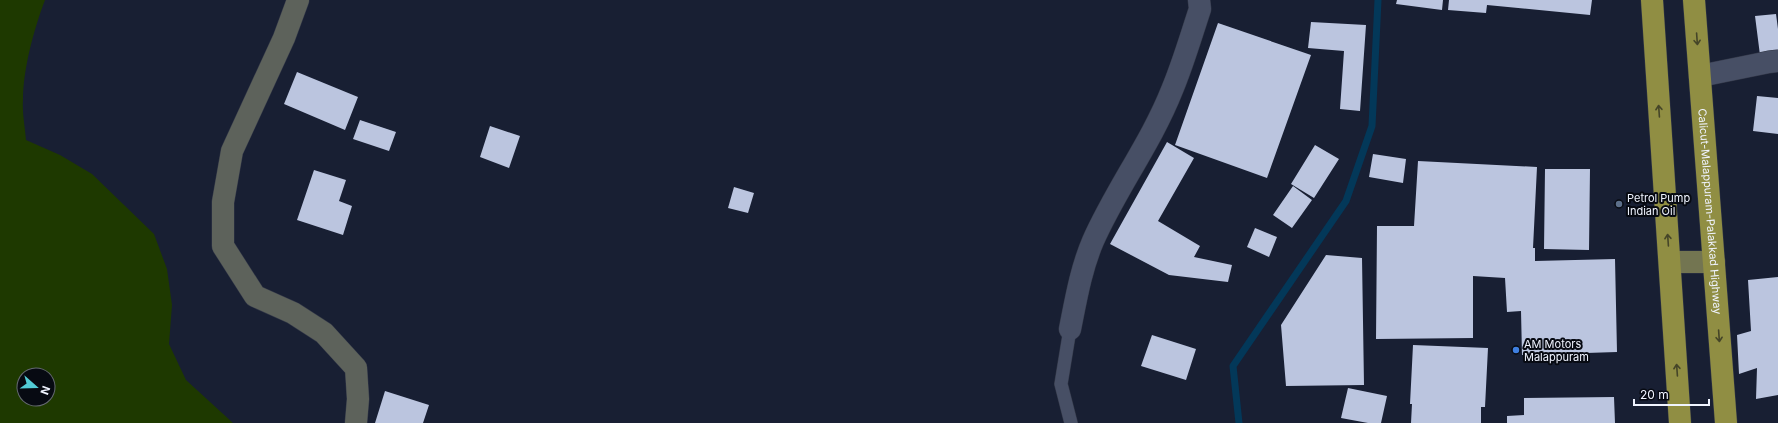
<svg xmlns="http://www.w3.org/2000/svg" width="1778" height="423" font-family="Inter,sans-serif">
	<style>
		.green { fill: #1e3900; fill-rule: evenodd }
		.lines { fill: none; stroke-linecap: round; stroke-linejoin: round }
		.stream { stroke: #033859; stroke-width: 7 }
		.building { fill: #bbc5df }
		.lane-casing { stroke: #333848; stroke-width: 14 }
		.street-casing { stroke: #333848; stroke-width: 23 }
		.secondary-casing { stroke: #333848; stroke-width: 23 }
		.primary-casing { stroke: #333848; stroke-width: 23 }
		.highway-casing { stroke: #333848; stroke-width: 23 }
		.lane { stroke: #474f65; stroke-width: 13 }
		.street { stroke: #474f65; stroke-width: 22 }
		.secondary { stroke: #5d625b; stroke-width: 22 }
		.primary { stroke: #737551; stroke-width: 22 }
		.highway { stroke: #908e43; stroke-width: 22 }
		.oneway { stroke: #454528 }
		.service-dot { fill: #5c6f8a; stroke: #070a12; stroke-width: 1.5 }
		.shop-dot { fill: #3f7fe0; stroke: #070a12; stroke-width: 1.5 }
		.labels { text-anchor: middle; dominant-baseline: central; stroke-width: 4; stroke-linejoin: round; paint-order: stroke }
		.poi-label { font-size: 11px; fill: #f0f4ff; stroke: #070a12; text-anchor: start }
		.street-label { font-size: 11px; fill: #f0f4ff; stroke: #070a12 }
	</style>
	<rect width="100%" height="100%" fill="#181f33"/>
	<path class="green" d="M0,0H45C34,29 23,69 23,100C22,113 25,127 26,140L60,155L92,174L154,234L167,269L172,305L169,344L186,380L233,423H0ZM24,375H48V399H24Z"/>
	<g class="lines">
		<path class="stream" d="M1239,423L1233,366L1346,201L1372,126L1378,0"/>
	</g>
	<path class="building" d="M1397,0H1443L1442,10L1396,4Z
		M1449,0H1592L1590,15L1487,5L1486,13L1448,10Z
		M1776,14L1778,29V60L1761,63L1755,16Z
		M1311,22L1366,25L1360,111L1340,109L1344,51L1308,48Z
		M1218,23L1311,55L1267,178L1175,145Z
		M297,72L358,97L345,130L284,104Z
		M1757,96L1778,98V134L1753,131Z
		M360,120L396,132L389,151L353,139Z
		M490,126L520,136L509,168L480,157Z
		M1167,142L1194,158L1158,221L1200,246L1194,257L1232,265L1228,282L1169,275L1110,244Z
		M1315,145L1339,159L1314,198L1291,184Z
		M1373,154L1406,159L1403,183L1369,177Z
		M1418,161L1537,167L1533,248H1535V261L1615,259L1617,352L1522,355L1521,311L1507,312L1505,278L1473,276V338L1376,339L1377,226H1414Z
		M1545,169H1590L1589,250L1544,249Z
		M314,170L346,180L339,201L352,206L343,235L297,220Z
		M1293,186L1312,200L1292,228L1273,215Z
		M734,187L754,193L748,213L728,208Z
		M1255,228L1277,237L1269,257L1247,247Z
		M1326,255L1362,258L1364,385L1286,386L1281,325Z
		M1778,277V395L1756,399L1757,368L1739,374L1737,335L1751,331L1748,280Z
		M1152,335L1196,349L1186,380L1141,366Z
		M1413,345L1488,348L1485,407H1481V423H1411L1412,404H1410Z
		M1348,388L1387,396L1381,423H1368L1341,418Z
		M385,391L429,405L423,423H375Z
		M1614,397L1615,423H1507V416L1524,415V398Z"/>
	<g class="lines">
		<g class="lane-casing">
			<path id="lane" d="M1070,329L1061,384L1071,423"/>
		</g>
		<g class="street-casing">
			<path id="street" d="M1700,76L1769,62L1778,61
				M1070,329C1076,299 1081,269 1093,241C1116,189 1151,143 1172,90C1183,64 1191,36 1200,9L1199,0"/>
		</g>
		<g class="secondary-casing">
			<path id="secondary" d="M298,0L284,38L232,151L223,202V246L255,296L293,313L324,333L356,368L358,399L356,423"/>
		</g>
		<g class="primary-casing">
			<path id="primary" d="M1670,262H1714"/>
		</g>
		<g class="highway-casing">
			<g id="highway">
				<path d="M1652,0L1680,423"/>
				<path id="s1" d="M1694,0L1726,423"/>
			</g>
		</g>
		<use href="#lane" class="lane"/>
		<use href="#street" class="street"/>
		<use href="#secondary" class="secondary"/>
		<use href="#primary" class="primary"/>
		<use href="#highway" class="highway"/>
	</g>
	<defs><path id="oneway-shaft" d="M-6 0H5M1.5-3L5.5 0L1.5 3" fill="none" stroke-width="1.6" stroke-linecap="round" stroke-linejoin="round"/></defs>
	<g class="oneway">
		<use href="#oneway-shaft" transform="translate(1697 39) rotate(86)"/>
		<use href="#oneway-shaft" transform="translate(1659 111) rotate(-94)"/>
		<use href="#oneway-shaft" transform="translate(1668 240) rotate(-94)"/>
		<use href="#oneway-shaft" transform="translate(1719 336) rotate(86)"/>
		<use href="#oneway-shaft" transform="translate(1677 370) rotate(-94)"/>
	</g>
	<circle class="service-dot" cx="1619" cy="204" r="4"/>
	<circle class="shop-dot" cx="1516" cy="350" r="4"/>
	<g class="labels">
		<g class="poi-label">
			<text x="1627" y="198">Petrol Pump<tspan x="1627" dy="13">Indian Oil</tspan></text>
			<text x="1524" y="344">AM Motors<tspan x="1524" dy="13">Malappuram</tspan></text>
		</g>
		<g class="street-label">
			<text stroke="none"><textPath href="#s1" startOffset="212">Calicut-Malappuram-Palakkad Highway</textPath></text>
		</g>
	</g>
	<g transform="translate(36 387) rotate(110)"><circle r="19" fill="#070a12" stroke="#646871"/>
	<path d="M0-3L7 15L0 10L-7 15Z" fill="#52ccd6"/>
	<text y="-6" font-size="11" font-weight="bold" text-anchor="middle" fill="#f0f4ff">N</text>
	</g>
	<path d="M1634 399v6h75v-6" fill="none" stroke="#f0f4ff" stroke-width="2"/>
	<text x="1640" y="399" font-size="12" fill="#f0f4ff" stroke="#070a12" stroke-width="3" paint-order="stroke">20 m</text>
</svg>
